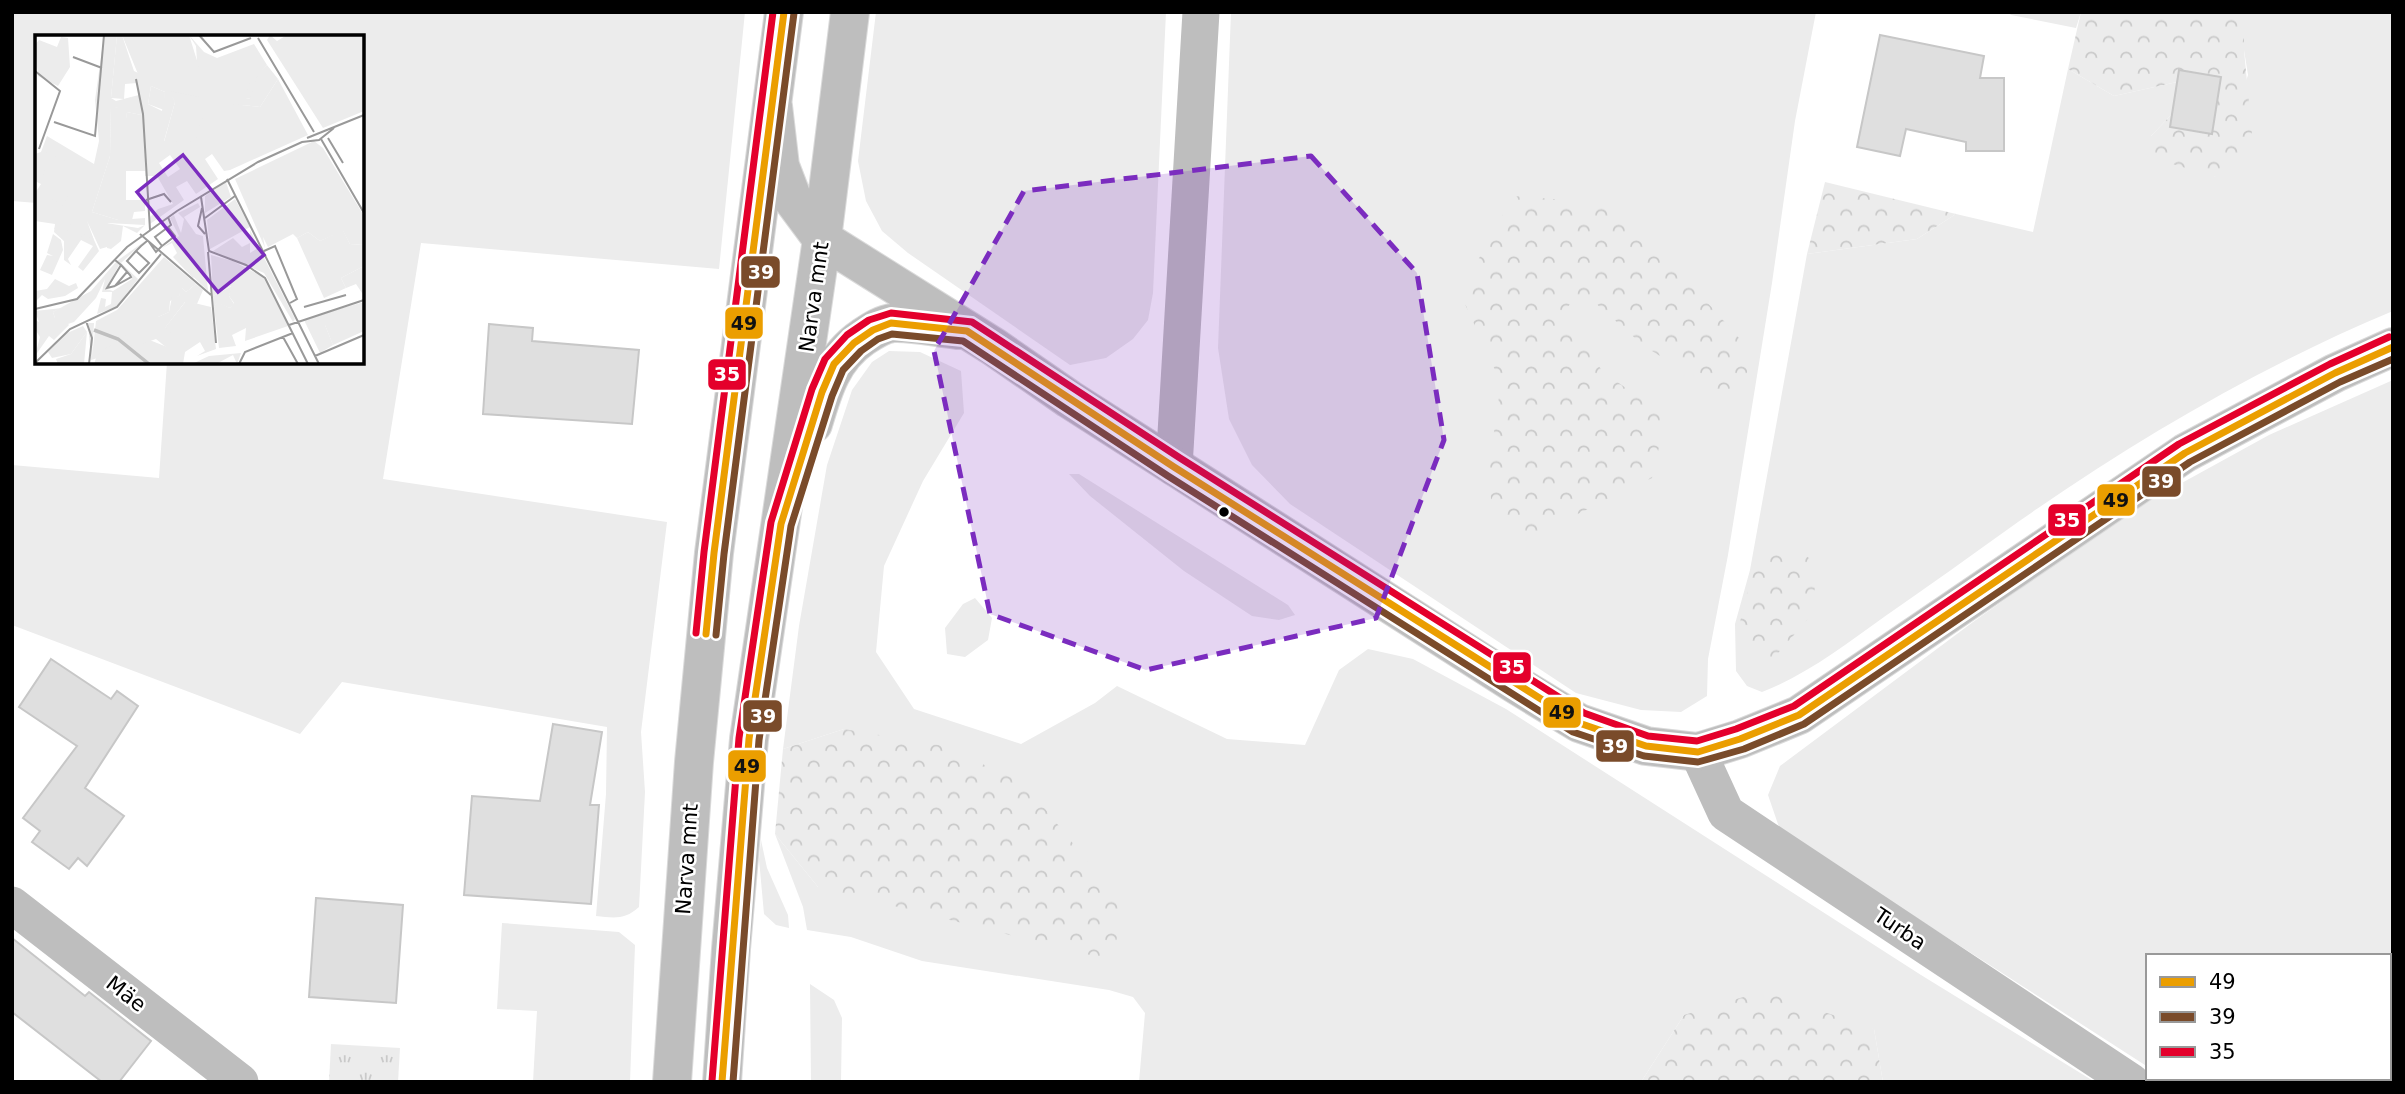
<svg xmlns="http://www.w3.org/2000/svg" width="2405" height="1094" font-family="'DejaVu Sans',sans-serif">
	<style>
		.green { fill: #ececec }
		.forest { fill: url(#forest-crowns) }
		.park { fill: url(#park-tufts) }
		.building { fill: #dfdfdf; stroke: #c7c7c7; stroke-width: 2 }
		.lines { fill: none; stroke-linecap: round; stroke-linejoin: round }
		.primary-casing { stroke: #dbdbdb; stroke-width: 40 }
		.minor { stroke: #bebebe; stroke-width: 37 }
		.primary { stroke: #bebebe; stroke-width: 38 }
		.bus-1-casing { stroke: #fff; stroke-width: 12 }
		.bus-2-casing { stroke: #fff; stroke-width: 12 }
		.bus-3-casing { stroke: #fff; stroke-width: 12 }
		.bus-1 { stroke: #eb9e00; stroke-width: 7 }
		.bus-2 { stroke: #7a4b2a; stroke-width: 7 }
		.bus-3 { stroke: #e4002b; stroke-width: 7 }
		.marked { fill: #7b2cbf; fill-opacity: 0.2; stroke: #7b2cbf; stroke-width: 5; stroke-dasharray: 14 9; stroke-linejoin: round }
		.bus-dot { fill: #000; stroke: #fff; stroke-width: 2.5 }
		.labels { text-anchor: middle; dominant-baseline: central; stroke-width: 5; stroke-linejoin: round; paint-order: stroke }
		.street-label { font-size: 21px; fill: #000; stroke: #fff }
		.inset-river { fill: none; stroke: #bfbfbf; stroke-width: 3.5 }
		.inset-road { fill: none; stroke: #999; stroke-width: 2 }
		.view { fill: #7b2cbf; fill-opacity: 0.15; stroke: #7b2cbf; stroke-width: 3.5 }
		.inset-edge { fill: none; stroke: #000; stroke-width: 3.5 }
		.line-badge { stroke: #fff; stroke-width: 2.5 }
		.badge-label { font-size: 19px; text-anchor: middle; font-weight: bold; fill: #fff }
		.pale-badge-label { font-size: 19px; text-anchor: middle; font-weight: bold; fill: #111 }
	</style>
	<defs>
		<pattern id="forest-crowns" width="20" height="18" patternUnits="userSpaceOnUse" patternTransform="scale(1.75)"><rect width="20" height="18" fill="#ececec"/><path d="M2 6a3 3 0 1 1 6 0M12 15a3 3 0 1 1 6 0" fill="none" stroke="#c9c9c9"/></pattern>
		<pattern id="park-tufts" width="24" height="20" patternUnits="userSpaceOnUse" patternTransform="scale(1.75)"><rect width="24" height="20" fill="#ececec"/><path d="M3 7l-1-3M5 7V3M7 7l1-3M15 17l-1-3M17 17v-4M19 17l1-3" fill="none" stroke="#c9c9c9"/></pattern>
	</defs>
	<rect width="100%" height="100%" fill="#fff"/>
	<path class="green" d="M12,12H745L719,269L421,243L383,479L667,522L641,732L645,792L639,907C625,920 614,918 596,916L606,794L607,727L342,682L300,734L12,625V465L159,478L167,362H362V37H37V203L12,201Z
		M876,12H1166L1153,293L1148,320L1133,339L1106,358L1070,365L908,253L882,231L866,201L858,161Z
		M1231,12H1816L1795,121L1772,283L1728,555L1708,659L1707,696L1681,712L1641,710L1576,693L1290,504L1252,465L1229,419L1218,348Z
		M2008,12H2081L2076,28L2011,15Z
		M2244,12H2393V311C2261,366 2135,440 2018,522C1973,554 1929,586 1884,617C1845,645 1806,675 1762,692L1747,686L1736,671L1735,624L1750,570L1807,254L1917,239L1956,214L2033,232L2068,69L2114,96L2177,82L2172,114L2151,136L2215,177L2248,75L2244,50Z
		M889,351L920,352L961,371L964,413L923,481L884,566L876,652L914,709L1021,744L1095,703L1117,686L1227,739L1305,745L1339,670L1368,649L1413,659L1506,709L1921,975L2095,1082H1883L1874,1029L1684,1015L1641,1082H1139L1145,1013L1133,997L1109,990L922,961L851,937L807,930L803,907L775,834L818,887L844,729L783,749L799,626L827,465L852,390L872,362Z
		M2393,380V1082H2170L2165,1078H2389V956H2148V1067L1780,830L1768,795L1780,766L1973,622L2129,512L2269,435Z
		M1069,474H1079L1288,605L1295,615L1279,620L1252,616L1184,571L1090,496Z
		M975,598L992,618L988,640L965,657L947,654L945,628L963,604Z
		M761,840L767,868L788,915L789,928L776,925L764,914L759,859Z
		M502,923L619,932L635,945L630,1082H533L537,1011L497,1009Z
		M810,984L834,1000L842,1018L841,1082H811Z"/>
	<path class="forest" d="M2081,12H2244V50L2253,145L2215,177L2153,158L2151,136L2172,114L2170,127L2212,134L2221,77L2179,70L2177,82L2114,96L2068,69Z
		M1825,182L1956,214L1917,239L1807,254Z
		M1513,196L1604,203L1673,264L1747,347V382L1719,393L1644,346L1583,292L1562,312L1603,372L1666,416L1652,478L1522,541L1492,515L1489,467L1501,383L1460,293Z
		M1758,548L1801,551L1820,568L1807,620L1772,660L1748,648L1739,626Z
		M844,729L944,746L1025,784L1121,903L1114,961L818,887L775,834L783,749Z
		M1763,991L1874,1029L1883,1082H1641L1684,1015Z"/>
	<path class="park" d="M331,1044L400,1048L398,1082H329Z"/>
	<path class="building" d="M1880,35L1984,56L1980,78H2004V151H1966V142L1906,129L1900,156L1857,147Z
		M2179,70L2221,77L2212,134L2170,127Z
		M489,324L533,328L532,341L639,350L632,424L483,414Z
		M51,659L111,699L117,691L138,706L85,788L124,816L87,866L78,858L69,869L32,842L40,831L23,818L77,746L19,707Z
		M553,724L602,732L590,805H599L591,904L464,895L472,796L540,801Z
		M316,898L403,905L396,1003L309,997Z
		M12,938L85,996L89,992L151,1041L119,1082H102L12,1012Z"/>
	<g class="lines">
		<g class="primary-casing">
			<path id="primary" d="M773,106L780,166L793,200L822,239L994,347L1069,399L1515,684L1579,723L1646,746L1698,752L1740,739L1799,715L2185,453L2335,373L2393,347
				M813,424C823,390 832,358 863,337C872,331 882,324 893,323C914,322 937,328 958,330
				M672,1082L694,762L714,553L784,12
				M722,1082L731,949L749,739L822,239L850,12"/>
		</g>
		<path class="minor" d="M1174,467L1201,12
			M1698,752L1726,813L2131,1082
			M12,905L240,1082"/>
		<use href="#primary" class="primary"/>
		<g class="bus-1-casing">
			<path id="bus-1" d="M706,634L714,553L784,12
				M722,1082L749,739L781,524L822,392L834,364L854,343L873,330L891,323L967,331L1174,467L1579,723L1646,746L1698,752L1740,739L1799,715L2185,453L2335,373L2393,347"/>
		</g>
		<g class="bus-2-casing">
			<path id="bus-2" d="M716,635L724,554L794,13
				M733,1082L759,740L791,526L832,396L843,370L861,351L878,339L892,334L963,341L1168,476L1573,732L1644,756L1698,762L1744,749L1804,724L2190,462L2340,382L2393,359"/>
		</g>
		<g class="bus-3-casing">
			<path id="bus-3" d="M696,633L704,552L773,12
				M712,1081L739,738L771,522L812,389L825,359L847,335L869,320L891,313L972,322L1180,458L1584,713L1648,736L1697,741L1736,729L1794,706L2179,444L2330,364L2389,337"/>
		</g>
		<use href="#bus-1" class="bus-1"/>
		<use href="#bus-2" class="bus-2"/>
		<use href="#bus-3" class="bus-3"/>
	</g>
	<path class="marked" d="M1311,156L1417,273L1444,440L1376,618L1146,670L990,614L934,351L1024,191Z"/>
	<circle class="bus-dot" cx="1224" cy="512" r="6"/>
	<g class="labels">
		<g class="street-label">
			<text transform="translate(814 297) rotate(-82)">Narva mnt</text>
			<text transform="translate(687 859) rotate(-86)">Narva mnt</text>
			<text transform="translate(1900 929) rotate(34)">Turba</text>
			<text transform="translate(126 994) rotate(38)">Mäe</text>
		</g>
	</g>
	<g transform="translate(35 35)">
		<rect width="329" height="329" fill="#fff"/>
		<path d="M82,0H87L99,36L116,44L162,26L161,11L154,0L169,17L182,23L219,9L232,30L224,39L216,64L210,63L207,70L225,72L243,44L273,100L195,135L189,136L177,119L170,124L183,144L161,159L152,146L141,152L149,165L115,189L114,183L123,174L138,169L122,141H110V136H91V165H110V176L99,177L97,185H83L57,177L75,121L76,71L84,73L91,84L92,77L106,80L96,62L104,60L102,48L90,49L89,64L76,63ZM116,51L130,57L127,76L113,69ZM135,57L160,106H129L140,67ZM135,120L145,134L133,142L124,128ZM235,0L242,6L252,0H329V76L288,93L232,5ZM26,2L33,3L35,32L23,51L3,41L0,10L4,5L22,12ZM12,101L59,129L51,187L64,216L48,236L43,232L58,211L46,205L33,224L36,230L29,225V206L19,197L20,189L0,186V158L6,149L0,146V119L6,117ZM279,106L288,113L329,181V210L315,209L308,196L285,206L273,197L262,203L258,199L233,212L228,202L230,213L200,144ZM191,147L196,162L170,178V161ZM200,164L215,192L175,214L172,185ZM163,168L165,172L149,182L161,199L168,201L173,256L138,222L142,218L137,208L127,213L144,201L135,183L139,180L146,198L149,184L143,178ZM71,188L103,193L110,190L102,198L88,191L86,206L76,214L72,213ZM215,195L260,284L258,287L229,238L178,216L198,203L207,212L215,208V218L223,213L215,204ZM18,199L26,205L28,215L17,240L5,235L12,220L18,221L12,218ZM110,206L86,228L103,244L81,272L62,279L66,263L71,264L70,272L76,269L77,257H67L70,244L61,263L39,287L30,290L20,283L18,277L56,256L81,227L84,230L71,254L78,256L97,244L82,226ZM176,220L198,226L228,242L253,291L210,306L211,293L197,300L201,311L184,313L179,272L182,267L195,273L199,268L194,261L196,251L178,261ZM129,222L161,249L151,257L147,253L144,261L135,266L134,277L123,282L112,304L132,312L129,294L151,266L176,272L181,314L162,321L170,316L165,307L150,317L148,329H92L90,315L56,325L53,288H59L57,322L61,286L82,275ZM329,231V261L321,249L311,253L306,243ZM276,282L290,290L298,310L285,318L269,285ZM52,297L49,329H23L21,324L36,319ZM206,318L202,329L198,320L181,329H157L174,321Z" fill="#ececec" fill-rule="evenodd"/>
		<path d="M69,0H82L76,63L81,66L96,62L104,68L106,80L92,77L91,88L82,80L83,73L76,72L75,121L57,177L83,185L110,183V190L72,188L79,193L78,198L72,212L65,214L52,186L59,205L49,199L29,225V206L19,193L25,191L31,198L46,169L40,160L59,129L64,106L60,65ZM87,0H154L165,35L132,51L105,44ZM232,30L243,44L225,72L198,69L203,35L216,40L211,63L215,64L223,39ZM116,51L130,57L129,75L113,69ZM135,56L165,62L172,68L160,106L129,107L140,67ZM7,116L34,128L43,148L21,144L23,156L33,161L27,171L12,160L7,149L11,126L5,122ZM308,195L315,209L329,210V231L306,243L311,253L289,263L262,203L273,197L285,206ZM138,222L146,229L162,224L168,232L158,243ZM20,244L34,251L41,248L43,253L30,261L13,264L7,260L0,267V256L12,254ZM161,249L168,255L162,269L150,267L130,293L137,298L132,313L121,304L98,312L89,299L95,291L112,278L123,282L134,277L137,262L144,261L146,252L151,257ZM197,251L194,261L199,269L195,273L182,268L179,272L178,261ZM27,273L18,277L20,283L27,282L34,290L19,305L14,301L0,321L5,302L0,294V285L4,287L0,276ZM48,291L52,297L36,319L17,323L13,317L30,299ZM84,304L92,308V329H59L62,320Z" fill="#ececec"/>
		<path d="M329,267V296L298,310L290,290H280L276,282Z" fill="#ececec"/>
		<path class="inset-river" d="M59,295L83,304L114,329"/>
		<path class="inset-road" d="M164,0L179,17L216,3M223,3L279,97M38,22L67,33M0,36L25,56L4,114M101,44L108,79L115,195M19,87L60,101L69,0M272,103L329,80M293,103L308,128M286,104L329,178M192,144L284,329M166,162L174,216L211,230L230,243L273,329M111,165L129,159L136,167M167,173L163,191L170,199M170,183L200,161M105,199L176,260M114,207L121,217L127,211L120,202L136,190L133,182M127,211L140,201L133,192M101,216L114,228L104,238L92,226L101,216L106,211L112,206M229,216L240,211L262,264L255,268M173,217L181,308M80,225L86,230L72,253L80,251M86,230L95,240L96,242L80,251L92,237M269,272L311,260M0,274L42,264L92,212L142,176L223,127L267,107L284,105L299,93M51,286L57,303L54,329M254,290L329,265M248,302L263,329M280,321L329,300M0,328L35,294L82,272L126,219M204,329L210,317L258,298"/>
		<path class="view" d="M148,120L229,220L183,257L102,157Z"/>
		<rect width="329" height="329" class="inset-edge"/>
	</g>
	<g class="line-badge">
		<rect x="740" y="255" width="41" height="34" rx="7" fill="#7a4b2a"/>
		<rect x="724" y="306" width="40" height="34" rx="7" fill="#eb9e00"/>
		<rect x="707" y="358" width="40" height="33" rx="7" fill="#e4002b"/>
		<rect x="2141" y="465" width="41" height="33" rx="7" fill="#7a4b2a"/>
		<rect x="2096" y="483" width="40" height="34" rx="7" fill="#eb9e00"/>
		<rect x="2047" y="503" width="40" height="34" rx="7" fill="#e4002b"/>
		<rect x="1492" y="651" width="40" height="33" rx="7" fill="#e4002b"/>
		<rect x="1542" y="696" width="40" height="33" rx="7" fill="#eb9e00"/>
		<rect x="742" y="699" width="41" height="34" rx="7" fill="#7a4b2a"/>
		<rect x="1595" y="729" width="40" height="34" rx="7" fill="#7a4b2a"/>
		<rect x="727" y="749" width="40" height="34" rx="7" fill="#eb9e00"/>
	</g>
	<g class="badge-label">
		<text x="761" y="279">39</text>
		<text x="727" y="381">35</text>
		<text x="2161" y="488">39</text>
		<text x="2067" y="527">35</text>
		<text x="1512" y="674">35</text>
		<text x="763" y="723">39</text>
		<text x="1615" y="753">39</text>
	</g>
	<g class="pale-badge-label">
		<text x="744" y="330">49</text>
		<text x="2116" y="507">49</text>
		<text x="1562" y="719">49</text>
		<text x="747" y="773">49</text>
	</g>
	<rect width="2405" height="1094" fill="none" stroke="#000000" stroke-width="28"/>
	<rect x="2146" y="954" width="245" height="126" fill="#ffffff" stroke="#999999" stroke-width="2"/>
	<rect x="2160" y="977" width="35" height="10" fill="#eb9e00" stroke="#999999" stroke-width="2"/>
	<text x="2209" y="989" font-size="21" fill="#000000">49</text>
	<rect x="2160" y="1012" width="35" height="10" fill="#7a4b2a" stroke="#999999" stroke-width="2"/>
	<text x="2209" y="1024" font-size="21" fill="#000000">39</text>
	<rect x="2160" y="1047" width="35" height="10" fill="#e4002b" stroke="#999999" stroke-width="2"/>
	<text x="2209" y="1059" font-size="21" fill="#000000">35</text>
</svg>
